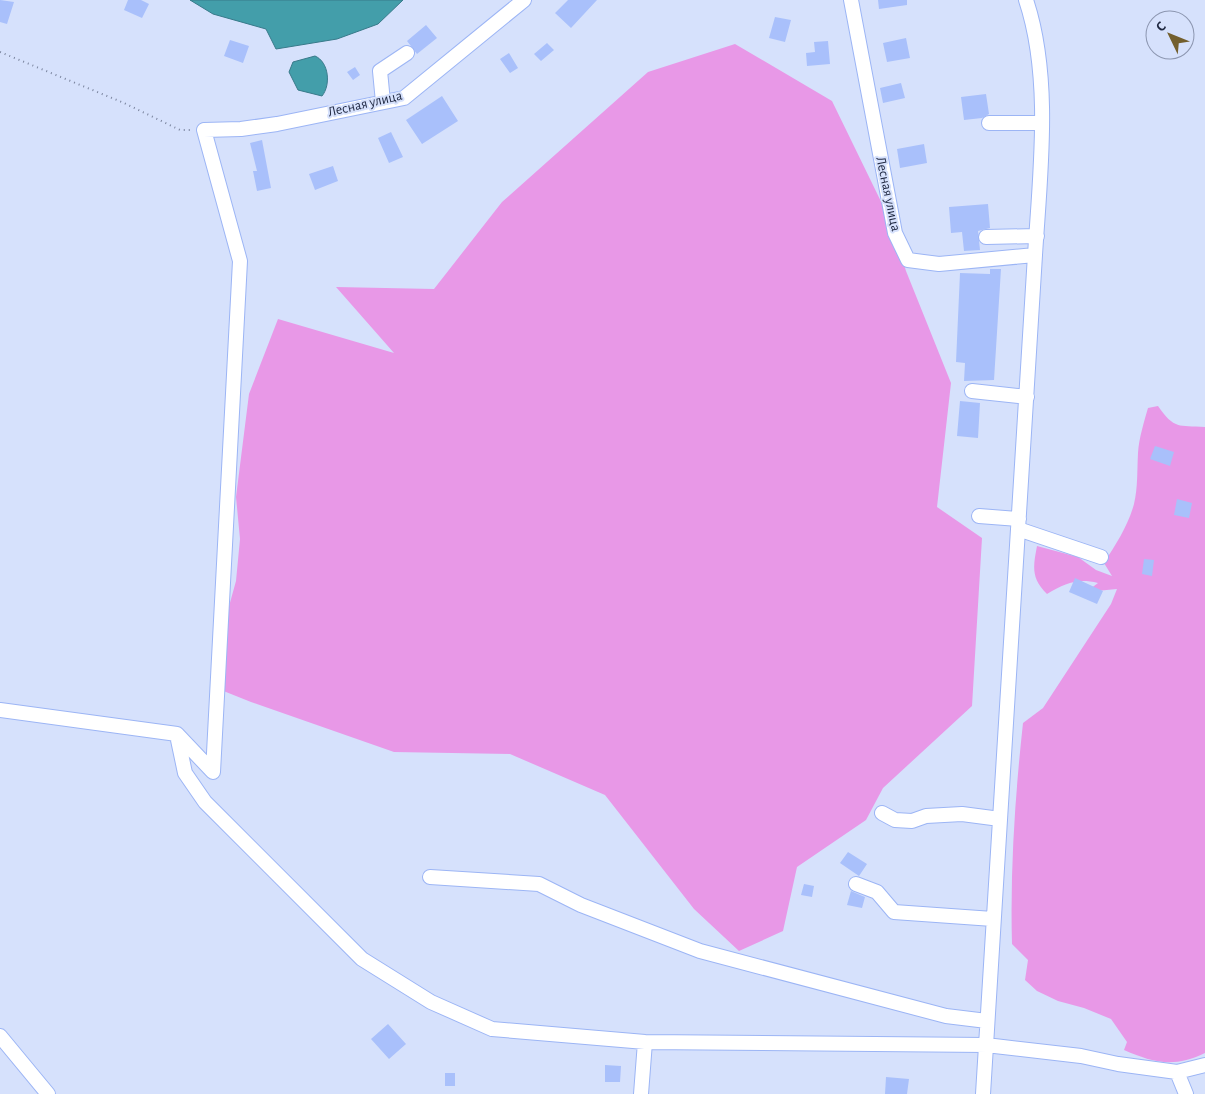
<svg xmlns="http://www.w3.org/2000/svg" width="1205" height="1094" font-family="'Alegreya Sans',sans-serif">
	<style>
		.green { fill: #e898e7 }
		.water { fill: #439eaa; stroke: #387a8a }
		.building { fill: #a9c0fb }
		.lines { fill: none; stroke-linecap: round; stroke-linejoin: round }
		.minor-casing { stroke: #9cb5f5; stroke-width: 16 }
		.path { stroke: #7b859f; stroke-width: 2; stroke-dasharray: 1 4; stroke-linecap: butt }
		.minor { stroke: #fff; stroke-width: 14 }
		.labels { text-anchor: middle; dominant-baseline: central; stroke-width: 4; stroke-linejoin: round; paint-order: stroke }
		.street-label { font-size: 14px; fill: #1d263f; stroke: #d6e1fc }
	</style>
	<rect width="100%" height="100%" fill="#d6e1fc"/>
	<path class="green" d="M735,44L832,101L890,220L906,271L951,383L937,507L982,538L972,706L883,788L866,820L797,867L783,931L739,951L694,909L605,795L510,754L394,752L251,702L211,686L218,646L236,581L240,539L236,497L249,394L278,319L394,353L336,287L434,289L502,202L648,72Z
		M1158,406C1175,430 1178,425 1205,427V1053C1174,1068 1154,1063 1124,1050L1127,1042L1111,1019L1084,1008L1058,1001L1037,991L1025,980L1028,960L1012,944C1010,871 1015,796 1023,723L1043,708L1111,604L1117,589L1086,592L1098,583C1077,578 1066,583 1047,594C1031,578 1033,567 1037,546L1078,557L1096,570L1112,576L1104,563C1116,544 1128,526 1134,504C1138,487 1137,471 1138,453C1139,438 1144,422 1148,408Z"/>
	<path class="water" d="M190,0H403L378,24L337,39L276,49L266,29L213,14Z
		M315,56C329,62 331,85 322,96L298,90L289,72L293,62Z"/>
	<path class="building" d="M0,0L14,2L7,24L0,22Z
		M128,0H141L149,4L142,18L124,10Z
		M568,0H597L571,28L555,13Z
		M878,0H907V5L879,9Z
		M775,17L791,20L785,42L769,38Z
		M426,25L437,38L417,54L407,41Z
		M906,38L910,58L887,62L883,43Z
		M230,40L249,46L243,63L224,56Z
		M828,41L830,64L807,66L806,53L815,52L814,42Z
		M547,43L554,50L541,61L534,54Z
		M509,53L518,68L510,73L500,59Z
		M355,67L360,75L353,80L347,72Z
		M901,83L905,98L883,103L880,88Z
		M986,94L989,114L982,118L964,120L961,97Z
		M442,96L458,121L422,144L406,120Z
		M391,132L403,157L389,163L378,138Z
		M262,140L271,188L257,191L253,171H257L250,143Z
		M924,144L927,163L900,168L897,149Z
		M333,166L338,181L315,190L309,174Z
		M988,204L990,228L978,231L980,250L964,251L962,232L951,233L949,207Z
		M990,269H1001L994,380L964,381L965,363L956,362L960,273L990,274Z
		M960,401L980,403L978,438L957,436Z
		M1155,446L1174,452L1170,466L1150,459Z
		M1177,499L1192,503L1189,518L1174,515Z
		M1144,559L1154,560L1152,576L1142,574Z
		M1075,578L1103,591L1097,604L1069,592Z
		M848,852L867,864L859,876L840,863Z
		M804,884L814,886L812,897L801,895Z
		M851,891L865,897L862,908L847,905Z
		M388,1024L406,1044L389,1059L371,1039Z
		M605,1065L621,1066L620,1082H605Z
		M445,1073H455V1086H445Z
		M886,1077L909,1079L907,1094H885Z"/>
	<g class="lines">
		<g class="minor-casing">
			<path id="minor" d="M851,0L895,233L908,260L939,264L1035,255
				M383,102L380,71L407,53
				M989,123H1041
				M986,237L1037,236
				M972,391L1027,397
				M979,516L1019,519
				M1018,529L1101,557
				M0,710L177,734L213,772L240,261L204,130L241,129L277,124L404,98L524,0
				M177,735L185,773L205,802L362,959L431,1002L492,1029L645,1042L986,1045L1081,1056L1118,1064L1177,1072L1205,1065
				M882,813L895,820L912,821L926,816L962,814L1000,819
				M430,877L539,884L581,905L700,951L946,1016L987,1021
				M856,884L877,892L894,912L993,919
				M0,1036L48,1094
				M1177,1072L1186,1094
				M641,1094L645,1042
				M983,1094L1035,255C1040,174 1052,78 1026,0"/>
		</g>
		<path class="path" d="M0,52L124,103L180,130H191"/>
		<use href="#minor" class="minor"/>
	</g>
	<g class="labels">
		<g class="street-label">
			<text transform="translate(365 104) rotate(-13)">Лесная улица</text>
			<text transform="translate(888 194) rotate(78)">Лесная улица</text>
		</g>
	</g>
	<g transform="translate(1170 35) rotate(313)"><circle r="24" fill="#d6e1fc" stroke="#8c96b0"/>
	<path d="M0-4L9 19L0 12L-9 19Z" fill="#735f2e"/>
	<text y="-8" font-size="14" font-weight="bold" text-anchor="middle" fill="#1d263f">С</text>
	</g>
</svg>
